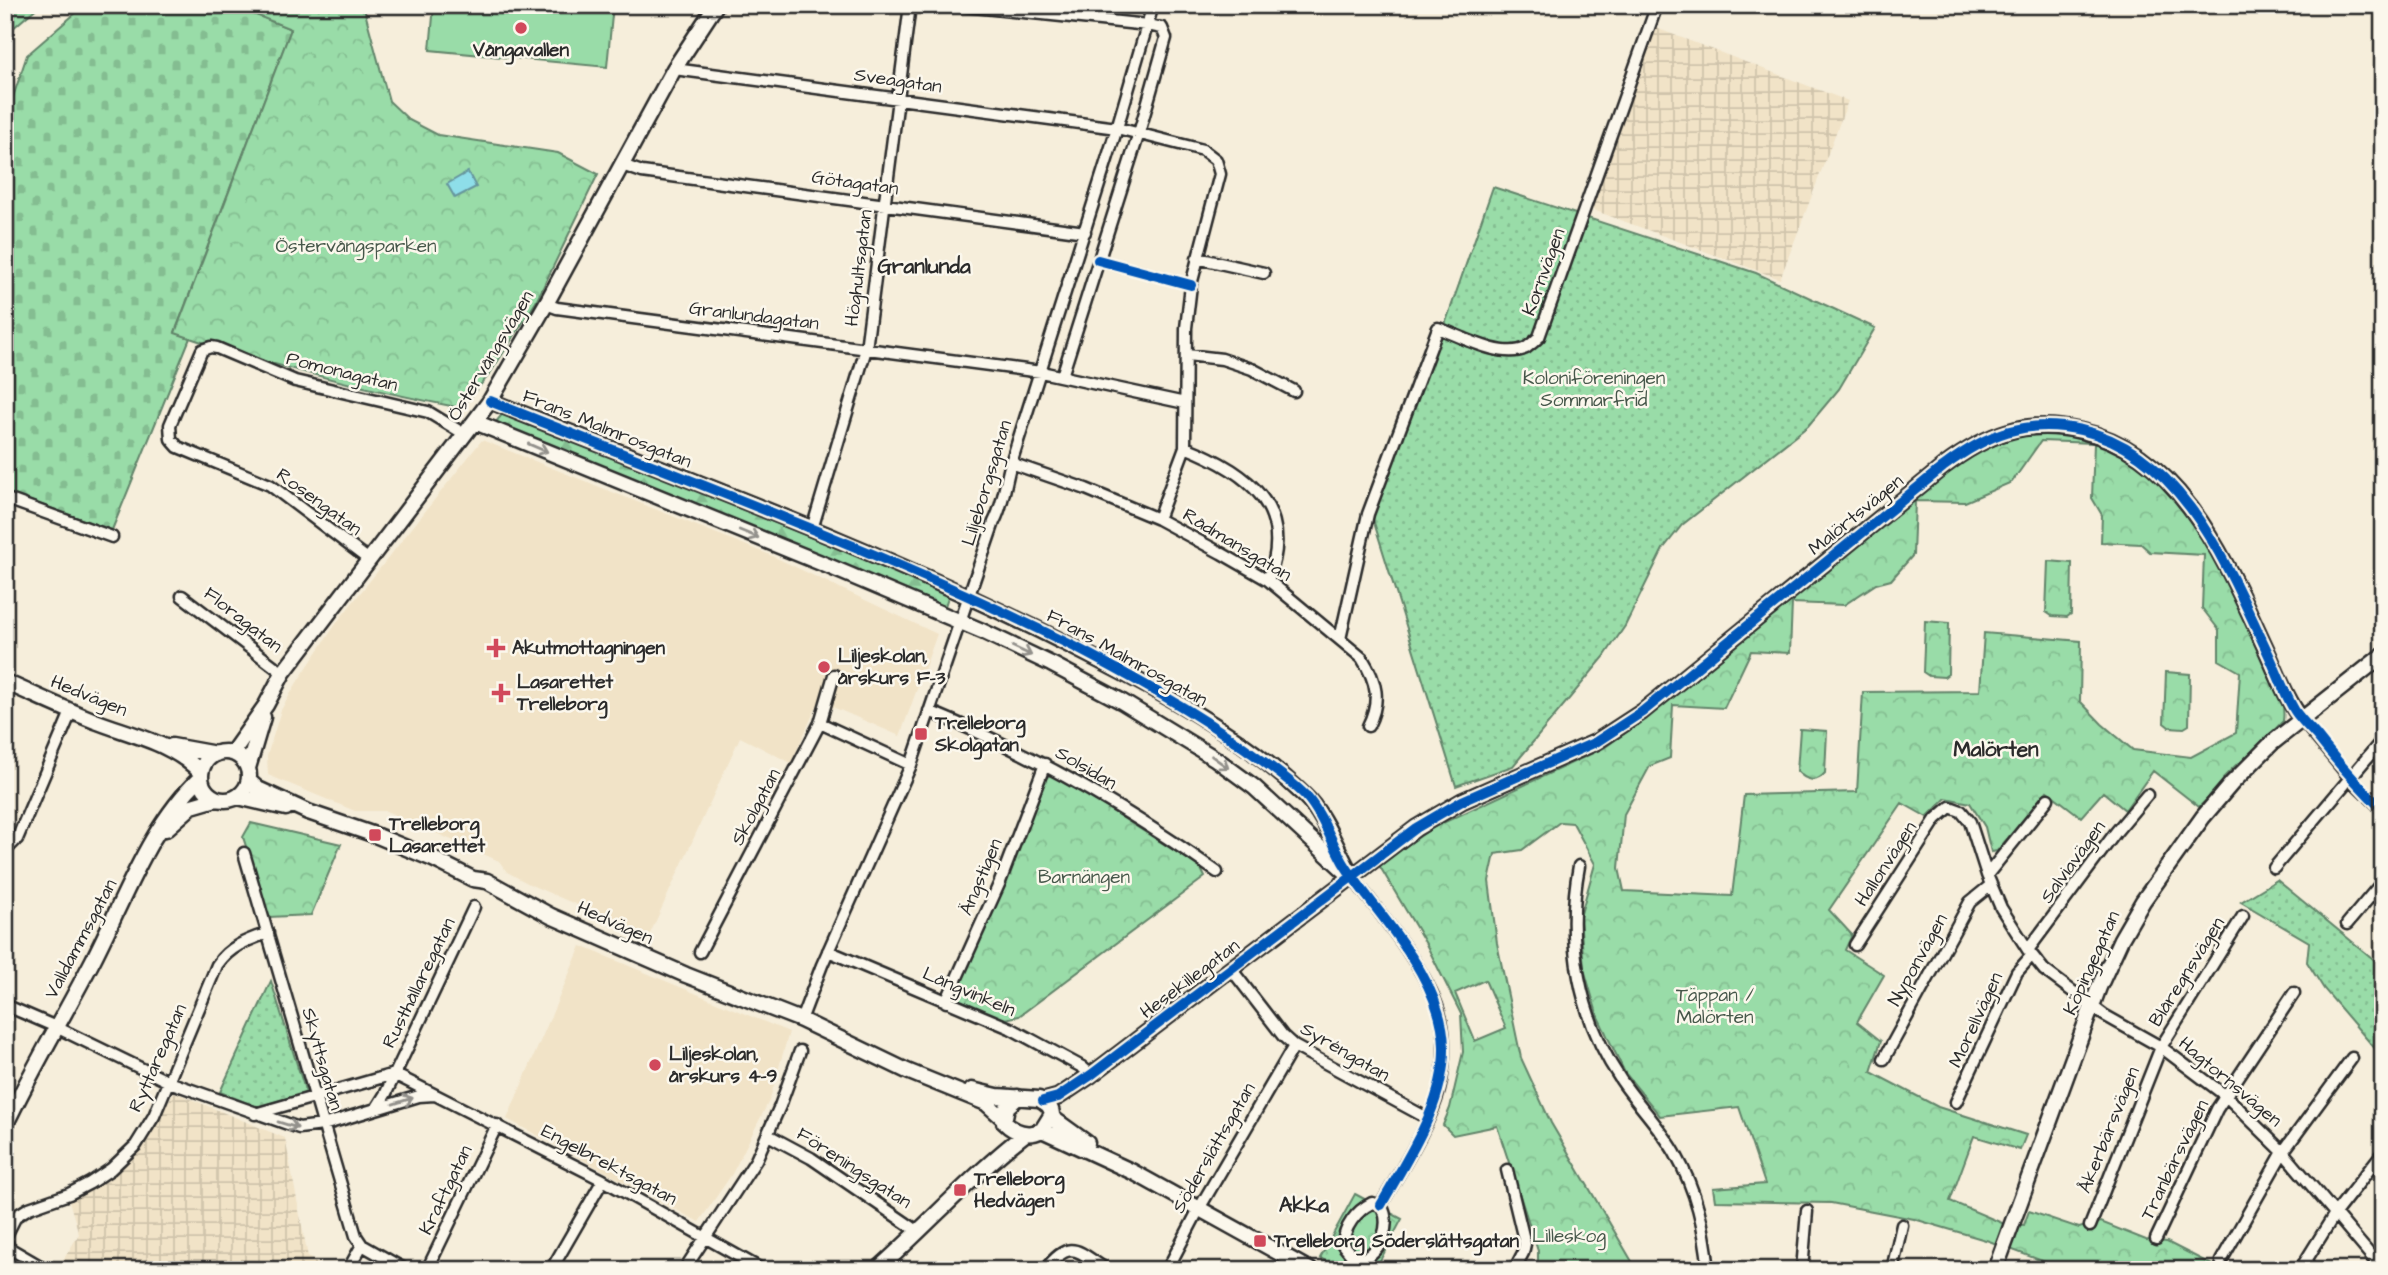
<svg xmlns="http://www.w3.org/2000/svg" width="2388" height="1275" font-family="'Architects Daughter',sans-serif">
	<style>
		.built { fill: #f1e3c7 }
		.industrial { fill: url(#industrial-grid) }
		.grass { fill: url(#grass-dots); stroke: #62846a; stroke-width: 2 }
		.forest { fill: url(#forest-firs); stroke: #62846a; stroke-width: 2 }
		.cemetery { fill: url(#cemetery-stones); stroke: #62846a; stroke-width: 2 }
		.park { fill: url(#park-crowns); stroke: #62846a; stroke-width: 2; fill-rule: evenodd }
		.pitch { fill: #99dca8; stroke: #62846a; stroke-width: 2 }
		.water { fill: #8edee9; stroke: #66969d; stroke-width: 2 }
		.lines { fill: none; stroke-linecap: round; stroke-linejoin: round }
		.street-casing { stroke: #2b2b2b; stroke-width: 15 }
		.secondary-casing { stroke: #2b2b2b; stroke-width: 19 }
		.street { stroke: #fbf7ec; stroke-width: 10 }
		.secondary { stroke: #fbf7ec; stroke-width: 14 }
		.cycleway-casing { stroke: #fbf7ec; stroke-width: 15 }
		.cycleway { stroke: #0057b8; stroke-width: 10 }
		.oneway { stroke: #93918c }
		.poi-dot { fill: #d1495b; stroke: #fbf7ec; stroke-width: 2.5 }
		.labels { text-anchor: middle; dominant-baseline: central; stroke-width: 5; stroke-linejoin: round; paint-order: stroke }
		.poi-label { font-size: 19px; font-weight: bold; fill: #2b2b2b; stroke: #fbf7ec; text-anchor: start }
		.street-label { font-size: 19px; fill: #2b2b2b; stroke: #fbf7ec }
		.park-label { font-size: 19px; fill: #46574a; stroke: #fbf7ec }
		.neighbourhood-label { font-size: 21px; font-weight: bold; fill: #2b2b2b; stroke: #fbf7ec }
	</style>
	<defs>
		<pattern id="industrial-grid" width="8" height="8" patternUnits="userSpaceOnUse" patternTransform="scale(1.75)"><rect width="8" height="8" fill="#f1e3c7"/><path d="M0 4h8M4 0v8" fill="none" stroke="#cfc3ab"/></pattern>
		<pattern id="grass-dots" width="8" height="8" patternUnits="userSpaceOnUse" patternTransform="scale(1.75)"><rect width="8" height="8" fill="#99dca8"/><path d="M2 2h.1M6 6h.1" fill="none" stroke="#84bd91" stroke-width="1.8" stroke-linecap="round"/></pattern>
		<pattern id="forest-firs" width="22" height="20" patternUnits="userSpaceOnUse" patternTransform="scale(1.75)"><rect width="22" height="20" fill="#99dca8"/><path d="M5 1l3.5 6h-7zM16 11l3.5 6h-7z" fill="#84bd91"/></pattern>
		<pattern id="cemetery-stones" width="16" height="16" patternUnits="userSpaceOnUse" patternTransform="scale(1.75)"><rect width="16" height="16" fill="#99dca8"/><path d="M2 7V4a2 2 0 0 1 4 0v3zM10 15v-3a2 2 0 0 1 4 0v3z" fill="#84bd91"/></pattern>
		<pattern id="park-crowns" width="20" height="18" patternUnits="userSpaceOnUse" patternTransform="scale(1.75)"><rect width="20" height="18" fill="#99dca8"/><path d="M2 6a3 3 0 1 1 6 0M12 15a3 3 0 1 1 6 0" fill="none" stroke="#84bd91"/></pattern>
	</defs>
	<rect width="100%" height="100%" fill="#f6eedb"/>
	<filter id="ink" filterUnits="userSpaceOnUse"><feTurbulence type="fractalNoise" baseFrequency=".0143" numOctaves="2"/><feDisplacementMap in="SourceGraphic" scale="14" xChannelSelector="R" yChannelSelector="G"/><feConvolveMatrix kernelMatrix="1 2 1 2 8 2 1 2 1" color-interpolation-filters="sRGB"/></filter>
	<g filter="url(#ink)">
		<path class="built" d="M482,440L770,555L937,634L900,736L819,701L791,763L740,737L649,936L531,885L507,872L499,861L386,811H355L268,775L267,756L281,710L296,684L338,621Z
			M581,946L789,1032L770,1099L732,1174L699,1222L507,1119Z"/>
		<path class="industrial" d="M1656,28L1848,101L1780,279L1588,208Z
			M174,1092L285,1138L308,1257L326,1270H57L79,1234L69,1201L109,1178L140,1148Z"/>
		<path class="grass" d="M1493,187L1756,273L1875,328L1839,389L1808,426L1682,525L1663,549L1625,626L1604,657L1513,766L1456,786L1372,516L1442,333Z
			M2277,880L2383,967V1058L2324,989L2307,962L2309,942L2241,902Z
			M271,981L306,1093L257,1107L220,1092Z"/>
		<path class="forest" d="M504,412L949,594L944,609L495,423Z"/>
		<path class="cemetery" d="M85,5H231L291,29L175,332L190,338L112,530L5,492V121L27,55Z"/>
		<path class="park" d="M231,5H363L389,101L409,120L438,135L558,153L598,174L536,302L489,375L461,408C364,389 268,365 175,333L291,29Z
			M2056,433C2066,434 2078,434 2088,437C2108,442 2133,456 2149,470C2196,511 2229,586 2256,641C2267,664 2287,695 2283,721L2241,765L2238,763L2223,778L2225,782L2199,807L2153,771L2125,810L2103,792L2081,817L2047,791L1997,851L1991,852L1985,827L1970,803L1946,798L1927,817L1902,803L1829,910L1852,935L1845,950L1884,975L1857,1022L1881,1041L1871,1072L1938,1107L2026,1135L2020,1150L1974,1136L1950,1201L2002,1223L2024,1225L2029,1211L2079,1228L2101,1222L2146,1240L2167,1242L2222,1270H2066L1989,1241L1914,1219L1831,1203L1715,1201L1713,1188L1765,1184L1739,1107L1660,1116L1625,1073L1598,1017L1584,969L1580,917L1595,864L1573,823L1560,822L1522,850L1495,854L1489,881L1497,943L1521,1058L1551,1123L1637,1270H1538V1251L1497,1126L1453,1135L1443,1125L1450,1108L1463,1052L1461,1014L1426,944L1379,865L1432,828L1604,748L1650,715L1925,491L1976,452L2019,436ZM2041,441L2094,443L2092,498L2102,515L2101,542L2141,544L2150,552L2204,555L2202,608L2219,630V660L2240,672L2236,733L2191,757L2133,750L2102,724L2080,701L2081,641L1984,633L1980,691L1863,692L1857,792L1744,795L1732,896L1624,891L1619,868L1624,814L1650,766L1670,758L1673,705L1724,708L1751,651L1790,653L1792,603L1844,605L1876,584L1891,580L1913,555L1915,501L1965,502L2012,482ZM1485,980L1506,1028L1475,1041L1455,993Z
			M2048,561L2072,563L2071,614L2067,617L2052,616L2046,612Z
			M1925,621L1949,623L1948,674L1944,677L1929,676L1923,672Z
			M2166,672L2190,674L2189,725L2184,728L2169,727L2164,723Z
			M1800,729L1827,731L1825,773C1816,784 1805,780 1797,771Z
			M1052,773L1200,867L1205,877L1019,1016L1000,1020L957,1002L955,996L1003,889L1045,779Z
			M251,823L341,844L311,915L269,917L243,837Z
			M1355,1194L1402,1219L1375,1270H1342L1320,1258Z"/>
		<path class="pitch" d="M5,5H40L5,35Z
			M434,5H613L607,67L430,50Z"/>
		<path class="water" d="M468,172L476,187L455,198L447,184Z"/>
		<g class="lines">
			<g class="street-casing">
				<path id="street" d="M955,5L1148,25L1162,28L1166,38L1139,133L1062,376
					M674,69L1117,128L1203,150L1216,160L1220,174L1191,285L1186,328L1185,447L1158,519
					M622,165L642,172L1085,232
					M1197,258L1264,273
					M546,304L557,308L1041,372L1185,403
					M1187,355L1222,359L1252,369L1294,391
					M1185,447C1246,471 1297,507 1268,580
					M1011,463L1086,489L1158,519L1221,553L1268,580L1362,658C1377,682 1381,700 1368,726
					M5,504L7,499L112,537
					M812,529L866,349L910,5
					M369,560L270,485L178,447L171,439L170,425L202,350L211,347L217,348L295,381L428,412L466,435
					M182,596L283,673
					M1340,639L1368,514L1438,328C1460,336 1503,360 1526,348C1530,345 1535,341 1539,337L1657,5
					M929,711C1031,753 1127,808 1217,872
					M2302,720L2350,778L2383,810
					M820,723L911,765
					M5,851L17,839L71,712
					M244,853L356,1236L362,1245L348,1270
					M1579,866C1565,940 1579,1018 1621,1080C1638,1105 1660,1127 1675,1153C1697,1192 1704,1226 1709,1270
					M2274,868L2383,739
					M1987,875L2048,799
					M1353,878C1380,913 1427,970 1439,1012C1446,1035 1445,1063 1440,1086C1433,1120 1399,1173 1381,1205
					M2347,924L2383,881
					M1855,945L1936,819L1950,807L1961,811L1970,822L1987,875L2001,908L2028,950L2044,970L2104,1015L2161,1047L2226,1096L2283,1152L2383,1270
					M2028,950L2116,832L2147,795
					M828,951L1010,1028L1082,1067L1091,1075
					M700,952L820,723L834,675
					M1232,970L1283,1036L1294,1046L1427,1118
					M946,1002L1000,882L1045,764
					M5,1005L56,1027L169,1082L299,1128L323,1125L419,1096L434,1095
					M801,1020L822,965L911,765L994,522C1004,503 1005,483 1011,463L1117,128L1153,5
					M1884,1059L1970,902L1991,885
					M1956,1102L2017,972L2032,955
					M376,1109L386,1093L474,907
					M255,1114L394,1074L603,1180L763,1270
					M768,1135L811,1158L919,1232
					M1507,1170L1525,1244L1523,1253L1514,1270
					M1372,1203L1381,1205C1392,1224 1382,1251 1362,1259L1352,1256L1343,1245C1344,1227 1356,1211 1372,1203Z
					M2090,1226L2161,1047L2243,916
					M2156,1239L2217,1109L2294,993
					M362,1245L406,1270
					M2221,1261L2283,1152L2352,1058
					M47,1270L9,1248L5,1238L16,1216L29,1208L69,1194L90,1183L111,1169L136,1145L154,1116L217,965C229,947 247,940 268,933
					M427,1270L497,1125
					M551,1270L603,1180
					M684,1270L756,1160L780,1106L800,1051
					M1045,1270C1071,1237 1077,1251 1107,1270
					M1167,1270L1200,1207L1294,1046
					M1802,1270L1807,1211
					M1892,1270L1902,1225
					M2300,1270L2336,1212L2383,1152"/>
			</g>
			<g class="secondary-casing">
				<path id="secondary" d="M490,401C683,478 879,549 1065,643C1148,685 1237,730 1305,796C1325,815 1338,853 1353,878
					M475,422L821,563L982,631L1051,664L1121,701L1216,759L1254,787L1344,870
					M5,682C35,695 64,709 95,721C131,735 174,743 201,773
					M172,746L216,754
					M201 776a24 24 0 1 1 48 0a24 24 0 1 1-48 0Z
					M232,753L266,705L283,673L490,401L546,304L674,69L716,5
					M248,768L263,717
					M249,781L258,789L308,812L375,835L433,859L473,879L487,881L551,916L686,975L801,1020L907,1071L986,1103L1004,1119
					M238,797L286,808
					M166,829L192,806L216,799
					M972,1090L997,1096L1039,1099C1046,1102 1051,1106 1052,1114L1042,1130C1028,1137 1015,1133 1004,1122L1007,1107L1018,1097
					M1043,1101L1058,1097L1091,1075L1416,828L1462,801L1596,742L1642,712L1943,467C1987,434 2025,418 2081,431C2182,452 2227,565 2266,649C2277,673 2286,699 2302,720
					M1051,1117L1087,1143
					M5,1126C32,1069 64,1016 93,960C125,898 149,826 201,777
					M1042,1130L1133,1172L1310,1270
					M877,1270C928,1225 972,1175 1025,1134
					M1995,1270L2099,987L2121,939L2143,901L2203,817L2232,783L2272,743L2383,655"/>
			</g>
			<use href="#street" class="street"/>
			<use href="#secondary" class="secondary"/>
			<g class="cycleway-casing">
				<path id="cycleway" d="M1098,260L1191,285
					M490,401C686,480 886,552 1075,647C1134,678 1192,710 1246,749C1267,764 1288,778 1306,796C1322,814 1331,841 1343,862C1350,874 1359,885 1367,896C1400,939 1443,990 1444,1047C1445,1104 1408,1157 1381,1205
					M1043,1101L1058,1097L1091,1075L1416,828L1462,801L1596,742L1642,712L1943,467C1987,434 2025,418 2081,430C2183,453 2228,568 2268,653C2277,672 2284,693 2295,711C2301,720 2309,727 2316,735C2337,762 2359,786 2383,810"/>
			</g>
			<use href="#cycleway" class="cycleway"/>
		</g>
		<defs><path id="oneway-shaft" d="M-6 0H5M1.5-3L5.5 0L1.5 3" fill="none" stroke-width="1.6" stroke-linecap="round" stroke-linejoin="round" transform="scale(1.75)"/></defs>
		<g class="oneway">
			<use href="#oneway-shaft" transform="translate(538 448) rotate(23)"/>
			<use href="#oneway-shaft" transform="translate(749 534) rotate(22)"/>
			<use href="#oneway-shaft" transform="translate(1022 651) rotate(25)"/>
			<use href="#oneway-shaft" transform="translate(1220 762) rotate(36)"/>
			<use href="#oneway-shaft" transform="translate(403 1101) rotate(-17)"/>
			<use href="#oneway-shaft" transform="translate(288 1125) rotate(17)"/>
		</g>
	</g>
	<g class="poi-dot">
		<circle cx="521" cy="28" r="7"/>
		<path d="M492.5 637.5h7v7h7v7h-7v7h-7v-7h-7v-7h7z"/>
		<circle cx="824" cy="667" r="7"/>
		<path d="M497.5 682.5h7v7h7v7h-7v7h-7v-7h-7v-7h7z"/>
		<rect x="914" y="727" width="14" height="14" rx="3.5"/>
		<rect x="368" y="828" width="14" height="14" rx="3.5"/>
		<circle cx="655" cy="1065" r="7"/>
		<rect x="953" y="1183" width="14" height="14" rx="3.5"/>
		<rect x="1253" y="1234" width="14" height="14" rx="3.5"/>
	</g>
	<g class="labels">
		<g class="poi-label">
			<text x="521" y="50" text-anchor="middle">Vångavallen</text>
			<text x="512" y="648">Akutmottagningen</text>
			<text x="838" y="656">Liljeskolan,<tspan x="838" dy="22">årskurs F-3</tspan></text>
			<text x="517" y="682">Lasarettet<tspan x="517" dy="22">Trelleborg</tspan></text>
			<text x="935" y="723">Trelleborg<tspan x="935" dy="22">Skolgatan</tspan></text>
			<text x="389" y="824">Trelleborg<tspan x="389" dy="22">Lasarettet</tspan></text>
			<text x="669" y="1054">Liljeskolan,<tspan x="669" dy="22">årskurs 4-9</tspan></text>
			<text x="974" y="1179">Trelleborg<tspan x="974" dy="22">Hedvägen</tspan></text>
			<text x="1274" y="1241">Trelleborg Söderslättsgatan</text>
		</g>
		<g class="street-label">
			<text transform="translate(898 81) rotate(8)">Sveagatan</text>
			<text transform="translate(855 183) rotate(8)">Götagatan</text>
			<text transform="translate(859 268) rotate(-83)">Höghultsgatan</text>
			<text transform="translate(1544 272) rotate(-70)">Kornvägen</text>
			<text transform="translate(754 316) rotate(7)">Granlundagatan</text>
			<text transform="translate(491 356) rotate(-59)">Östervångsvägen</text>
			<text transform="translate(342 372) rotate(14)">Pomonagatan</text>
			<text transform="translate(607 429) rotate(22)">Frans Malmrosgatan</text>
			<text transform="translate(987 483) rotate(-73)">Liljeborgsgatan</text>
			<text transform="translate(319 502) rotate(36)">Rosengatan</text>
			<text transform="translate(1856 515) rotate(-39)">Malörtsvägen</text>
			<text transform="translate(1237 545) rotate(31)">Rådmansgatan</text>
			<text transform="translate(243 620) rotate(38)">Floragatan</text>
			<text transform="translate(1127 658) rotate(29)">Frans Malmrosgatan</text>
			<text transform="translate(89 696) rotate(22)">Hedvägen</text>
			<text transform="translate(1086 768) rotate(30)">Solsidan</text>
			<text transform="translate(756 807) rotate(-62)">Skolgatan</text>
			<text transform="translate(2073 862) rotate(-54)">Salviavägen</text>
			<text transform="translate(1886 864) rotate(-57)">Hallonvägen</text>
			<text transform="translate(981 877) rotate(-67)">Ängstigen</text>
			<text transform="translate(615 923) rotate(24)">Hedvägen</text>
			<text transform="translate(81 939) rotate(-62)">Valldammsgatan</text>
			<text transform="translate(1918 960) rotate(-61)">Nyponvägen</text>
			<text transform="translate(2092 963) rotate(-66)">Köpingegatan</text>
			<text transform="translate(2187 972) rotate(-58)">Blåregnsvägen</text>
			<text transform="translate(1190 979) rotate(-37)">Hesekillegatan</text>
			<text transform="translate(419 983) rotate(-64)">Rusthållaregatan</text>
			<text transform="translate(969 992) rotate(23)">Långvinkeln</text>
			<text transform="translate(1976 1020) rotate(-65)">Morellvägen</text>
			<text transform="translate(1345 1052) rotate(30)">Syréngatan</text>
			<text transform="translate(158 1058) rotate(-66)">Ryttaregatan</text>
			<text transform="translate(322 1059) rotate(74)">Skyttsgatan</text>
			<text transform="translate(2230 1082) rotate(40)">Hagtornsvägen</text>
			<text transform="translate(2109 1130) rotate(-68)">Åkerbärsvägen</text>
			<text transform="translate(1214 1148) rotate(-60)">Söderslättsgatan</text>
			<text transform="translate(2175 1160) rotate(-64)">Tranbärsvägen</text>
			<text transform="translate(609 1165) rotate(28)">Engelbrektsgatan</text>
			<text transform="translate(854 1168) rotate(33)">Föreningsgatan</text>
			<text transform="translate(446 1190) rotate(-64)">Kraftgatan</text>
		</g>
		<g class="park-label">
			<text x="356" y="246">Östervångsparken</text>
			<text x="1594" y="378">Koloniföreningen<tspan x="1594" dy="22">Sommarfrid</tspan></text>
			<text x="1084" y="877">Barnängen</text>
			<text x="1715" y="995">Täppan /<tspan x="1715" dy="22">Malörten</tspan></text>
			<text x="1569" y="1236">Lilleskog</text>
		</g>
		<g class="neighbourhood-label">
			<text x="924" y="266">Granlunda</text>
			<text x="1996" y="749">Malörten</text>
			<text x="1304" y="1205">Akka</text>
		</g>
	</g>
	<rect width="2388" height="1275" fill="none" stroke="#fbf7ec" stroke-width="28"/>
	<rect x="14" y="14" width="2360" height="1247" fill="none" stroke="#2b2b2b" stroke-width="2.5" filter="url(#ink)"/>
</svg>
